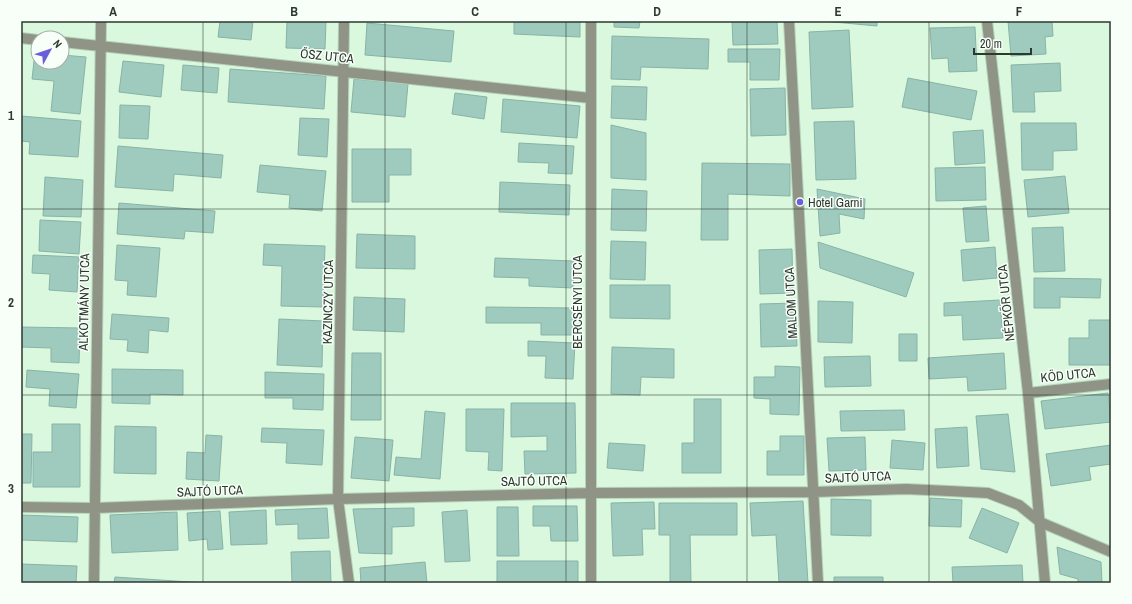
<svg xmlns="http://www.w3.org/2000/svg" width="1132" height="604" font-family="'Archivo Narrow',sans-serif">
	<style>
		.building { fill: #9fcabe; stroke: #88b3a7 }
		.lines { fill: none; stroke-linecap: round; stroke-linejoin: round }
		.minor-casing { stroke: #b6d2ba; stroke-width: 12 }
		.minor { stroke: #8f9486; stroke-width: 10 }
		.grid { fill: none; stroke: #2c392e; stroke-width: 1; stroke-opacity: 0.55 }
		.poi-dot { fill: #695fd9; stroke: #f8fef8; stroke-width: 1.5 }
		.labels { text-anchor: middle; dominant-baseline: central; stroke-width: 3; stroke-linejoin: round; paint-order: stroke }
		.street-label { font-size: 13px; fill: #2c392e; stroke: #f8fef8 }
		.poi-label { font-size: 13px; fill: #2c392e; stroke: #f8fef8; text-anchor: start }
		.neatline { fill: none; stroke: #2c392e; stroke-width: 1.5 }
		.grid-label { font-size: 13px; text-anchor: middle; font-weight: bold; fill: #2c392e }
	</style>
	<rect width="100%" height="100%" fill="#d9f8dd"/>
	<path class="building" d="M220,21H253L251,40L218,37Z
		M287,21H326L325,49L286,48Z
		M514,21H580V37L514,34Z
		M614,21H640L639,28L614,27Z
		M732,21H777L778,44L733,45Z
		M823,21H877V26Z
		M1008,21H1052L1053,36L1045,37L1046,54L1011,56Z
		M367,23L454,31L451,62L365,55Z
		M975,27L977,71L949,72L948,58L932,59L930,28Z
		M849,30L853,107L812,109L809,32Z
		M612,36L709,39L708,69L641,67L640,80L611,79Z
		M728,49H780L779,80H750V62H728Z
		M35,52H38V62H62V55L86,57L80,114L51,111L54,81L32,79Z
		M123,61L164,65L161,97L119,92Z
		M1060,63L1061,91L1034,92L1035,112H1013L1011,65Z
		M183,65L219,68L217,93L181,90Z
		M230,69L326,76L324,109L228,102Z
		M908,78L977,91L971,120L902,107Z
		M354,79L408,84L405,117L351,112Z
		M612,86L647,87L646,120L611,118Z
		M785,88L786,135L751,136L750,89Z
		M455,93L487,97L484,119L452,114Z
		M503,99L580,106L577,138L501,132Z
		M120,105L150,106L148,139L119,138Z
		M21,116L81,121L78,157L29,154L30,142L21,141Z
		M300,118L329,119L327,157L298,155Z
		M854,121L856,179L816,180L814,122Z
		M1021,123H1076L1077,150L1053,151V170H1022Z
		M611,125L646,133V180L611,178Z
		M983,130L985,163L955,165L953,132Z
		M519,143L574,146L572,174L548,173L549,163L518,162Z
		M118,146L223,155L221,178L174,174L173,191L115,187Z
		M352,149H411V175H389V202H352Z
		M702,163L790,164V196L728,194V240H701Z
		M260,165L326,171L322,211L289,208L290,195L257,192Z
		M985,167L986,200L936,201L935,168Z
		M1065,176L1069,213L1028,217L1024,180Z
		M45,177L83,180L81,217L43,216Z
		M500,182L570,185L569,215L499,212Z
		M612,189L647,191L646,231L611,230Z
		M817,189L865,199L864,219L839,214L840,233L820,236Z
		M119,203L215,211L213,233L185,231L184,239L117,234Z
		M986,206L989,241L966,242L963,208Z
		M40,220L81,222L79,254L39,251Z
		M1063,227L1065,271L1034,272L1032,228Z
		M357,234L415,236V269L356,268Z
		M611,241L646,242L645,280L610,279Z
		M818,242L914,273L906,297L820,268Z
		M264,244L325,246L323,307L281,306L282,266L263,265Z
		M117,245L160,248L156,297L127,295L128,281L115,280Z
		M995,247L997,278L963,281L961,250Z
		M792,249L793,293L760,294L759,250Z
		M33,255L79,257L77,292L49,290L50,274L32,273Z
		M495,258L574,261L573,288L529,286V278L494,277Z
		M1034,278L1101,279L1100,298L1060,297V308H1034Z
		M610,285H670V319L610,318Z
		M354,297L405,299L404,332L353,330Z
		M1000,300L1003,338L963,340L962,315L944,316V303Z
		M818,301L853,302L852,343L818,342Z
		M795,303L797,346L761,347L760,304Z
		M486,307L573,308V335H541V323H486Z
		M112,314L169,318L168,332L149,330L148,353L127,351L128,340L110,339Z
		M279,319L323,321L322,367L277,365Z
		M1089,320H1111V365H1069V338H1089Z
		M21,327L80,328L79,363L51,362V348L21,347Z
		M899,334H917V361H899Z
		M528,341L575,343L573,379L545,378L546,356H528Z
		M612,347L674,349V378L641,377L640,395L611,394Z
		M352,353H381V420H351Z
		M1004,353L1006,389L968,391L967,377L929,379L928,358Z
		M870,356L871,386L825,387L824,357Z
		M775,366L800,367L799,415L770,414V399L754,398V377H775Z
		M112,369L183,370V395L150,394V404L112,403Z
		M27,370L79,374L76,408L49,406L50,389L26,387Z
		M265,372L324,374L323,410L293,409V398H265Z
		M1108,393L1111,422L1045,429L1041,401Z
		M694,399H721V473H682V443H694Z
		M511,403H575L576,473L525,474L524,451H547V436L511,437Z
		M466,409H504L502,471L488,470L489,452L466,451Z
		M904,410L905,430L841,431L840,411Z
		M425,411L445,413L440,479L394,475L396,457L421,459Z
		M1008,414L1015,472L981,469L976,416Z
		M52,424H80V487H33V452H52Z
		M115,426L156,427V474L114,473Z
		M967,427L969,466L937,468L935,429Z
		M262,428L324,430L322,465L286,463L287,443L261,442Z
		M21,434H32L31,483H21Z
		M206,435L222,436L219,481L186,479L187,452L205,453Z
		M780,436H804V475H767V451H780Z
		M355,437L393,440L389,481L351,478Z
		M865,437L866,470L829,471L827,438Z
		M892,440L925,443L923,470L890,468Z
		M609,443L645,445L643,471L607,468Z
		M1111,445V464L1089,467L1091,480L1051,486L1046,454Z
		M930,498L962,500L961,527L929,526Z
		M831,499L871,500V536L831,535Z
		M803,501L808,583H779L776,535L752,536L750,503Z
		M654,502L655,529H642L643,555L613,556L611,503Z
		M659,503H737V535H690L691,583H670V535H659Z
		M533,506H577L578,541H551L550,526H533Z
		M497,507H518L519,556H497Z
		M327,508L329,538L298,539V524L276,525L275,510Z
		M414,508V526L392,527V554L359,553L353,509Z
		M982,508L1019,523L1007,553L969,538Z
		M266,510L267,544L231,545L229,512Z
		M467,510L470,561L445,562L442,512Z
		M220,511L223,549L208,550L207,539L189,541L187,513Z
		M177,512L178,550L112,553L110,515Z
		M21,515L78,517L77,542L21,540Z
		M1057,547L1101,562L1102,583H1078V579L1060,574Z
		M330,551L331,583H292L291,552Z
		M497,561H578V583H497Z
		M425,562L427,583H361L360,568Z
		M21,564L77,566L76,583H21Z
		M1022,565L1023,583H953L952,567Z
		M115,577L205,583H114Z
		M834,577H883V583H834Z"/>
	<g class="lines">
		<g class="minor-casing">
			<path id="minor" d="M344,21L338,499L349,583
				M591,21V583
				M789,21L818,583
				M987,21L1028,393L1045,583
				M21,38L38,40
				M62,42L590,98
				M1028,393L1111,384
				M21,507L95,508L338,499L590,493L814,492L906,489L949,491L988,493L1019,505L1040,522L1111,552
				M94,583L101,21"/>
		</g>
		<use href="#minor" class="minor"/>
	</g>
	<path class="grid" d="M203,21V583M385,21V583M566,21V583M747,21V583M929,21V583M21,209H1111M21,395H1111"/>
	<circle class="poi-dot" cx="800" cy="202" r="4"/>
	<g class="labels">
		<g class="street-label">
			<text transform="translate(327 56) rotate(6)">ŐSZ UTCA</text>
			<text transform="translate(84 302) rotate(-89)">ALKOTMÁNY UTCA</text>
			<text transform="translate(328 302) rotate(-89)">KAZINCZY UTCA</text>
			<text transform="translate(577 302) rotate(-90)">BERCSÉNYI UTCA</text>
			<text transform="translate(791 303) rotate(-93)">MALOM UTCA</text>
			<text transform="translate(1006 303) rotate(-96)">NÉPKÖR UTCA</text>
			<text transform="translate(1068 375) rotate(-6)">KÖD UTCA</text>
			<text transform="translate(858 477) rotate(-2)">SAJTÓ UTCA</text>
			<text transform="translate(534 481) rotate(-1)">SAJTÓ UTCA</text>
			<text transform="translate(210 491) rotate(-2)">SAJTÓ UTCA</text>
		</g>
		<g class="poi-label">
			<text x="808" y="202">Hotel Garni</text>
		</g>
	</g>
	<rect width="1132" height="604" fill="none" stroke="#f8fef8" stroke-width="44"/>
	<g transform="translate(50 50) rotate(50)"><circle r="19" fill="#f8fef8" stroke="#a6afa7"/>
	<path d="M0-3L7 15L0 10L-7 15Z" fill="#695fd9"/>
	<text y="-6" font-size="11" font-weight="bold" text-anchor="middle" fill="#2c392e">N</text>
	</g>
	<path d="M974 48v6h57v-6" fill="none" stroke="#2c392e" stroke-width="2"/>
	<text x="980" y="48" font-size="12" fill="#2c392e" stroke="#f8fef8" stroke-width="3" paint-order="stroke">20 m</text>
	<rect x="22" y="22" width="1088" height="560" class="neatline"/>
	<g class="grid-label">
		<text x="113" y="16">A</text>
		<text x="294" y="16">B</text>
		<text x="475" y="16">C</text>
		<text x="657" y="16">D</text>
		<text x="838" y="16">E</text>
		<text x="1019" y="16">F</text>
		<text x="11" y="120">1</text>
		<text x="11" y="307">2</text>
		<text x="11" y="493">3</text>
	</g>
</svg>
